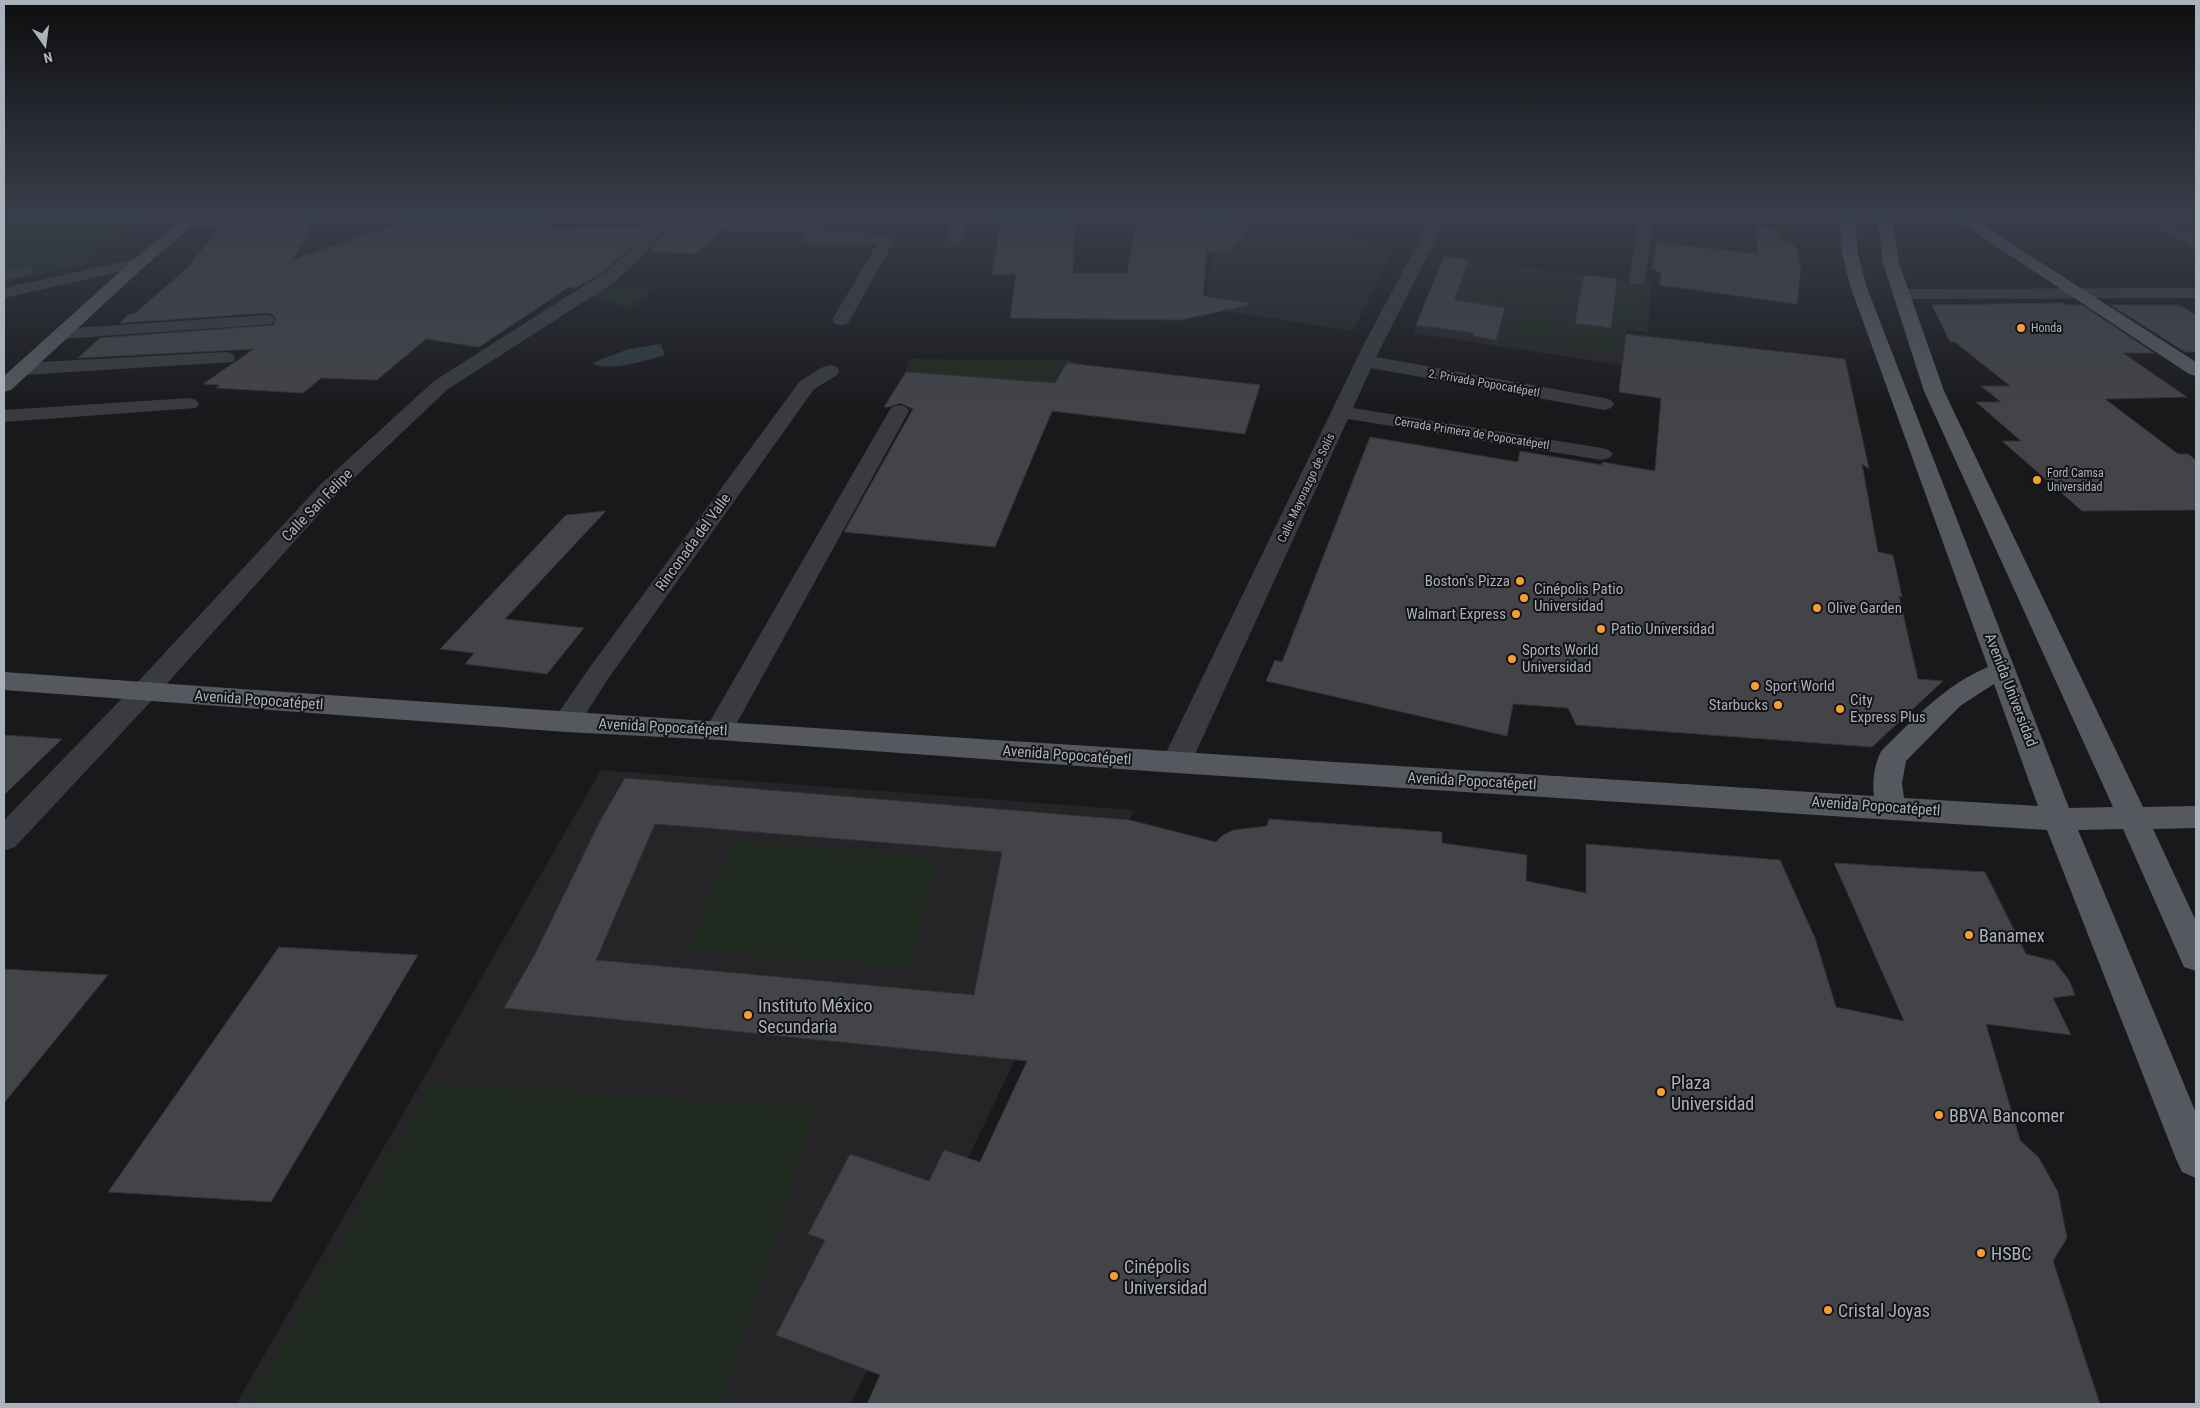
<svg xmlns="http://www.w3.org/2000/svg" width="2200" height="1408" font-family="'Roboto Condensed',sans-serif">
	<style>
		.built { fill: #252528 }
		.green { fill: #202920 }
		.water { fill: #2e3a40 }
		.building { fill: #434448; stroke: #333337; fill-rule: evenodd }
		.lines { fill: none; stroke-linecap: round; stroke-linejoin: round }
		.minor { fill: #393b40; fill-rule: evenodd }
		.major { fill: #55595f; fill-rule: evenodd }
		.poi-dot { fill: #f89d33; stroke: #141416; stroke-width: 2 }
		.labels { text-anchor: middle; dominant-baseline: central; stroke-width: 4; stroke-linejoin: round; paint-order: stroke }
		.far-poi-label { font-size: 12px; fill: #abb2bb; stroke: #141416; text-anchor: start }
		.far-street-label { font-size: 12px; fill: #abb2bb; stroke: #141416 }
		.street-label { font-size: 15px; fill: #abb2bb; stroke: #141416 }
		.poi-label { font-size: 15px; fill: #abb2bb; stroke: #141416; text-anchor: start }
		.near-poi-label { font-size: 18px; fill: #abb2bb; stroke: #141416; text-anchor: start }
	</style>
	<rect width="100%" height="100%" fill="#19191b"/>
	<path class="built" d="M1215,218L1254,223L1398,245L1383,270L1353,331L1205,308Z
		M1444,256L1651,284L1648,332L1627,330L1623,365L1413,333Z
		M601,770L1134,810L851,1404H236Z"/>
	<path class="green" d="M4,215H145L110,240L84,265L4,283Z
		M1487,267L1566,278L1563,293L1482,282Z
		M1480,285L1562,296L1558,312L1475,300Z
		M606,287L653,289L631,308L588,297Z
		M1615,292L1648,296L1645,331L1611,326Z
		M1520,315L1621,330L1618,354L1514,338Z
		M910,359L1069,360L1081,365L1053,411L1038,444L1053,383L906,372Z
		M734,841L938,856L909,968L687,950Z
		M433,1082L455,1085L816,1107L722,1404H248Z"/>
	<path class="water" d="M31,266L35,274L4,280V271Z
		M661,344L665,355C648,360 606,373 592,363L628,349Z"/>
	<path class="building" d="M446,215H551V229L648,227L632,246L603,272L576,288L569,287L479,347L426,339L377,380L321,378L303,393L216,388L220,385L203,384L254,349L78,358L100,338L274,325L276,319L272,314L266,313L120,323L129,314H134L194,262H191L221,228L316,217L293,260L397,224L400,220Z
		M677,215H737L732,219L675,218Z
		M1002,215L1075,218L1073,273H1127L1138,218L1221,219L1254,223L1229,252L1207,251L1203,296L1249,303V305L1181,320L1010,318L1016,274L992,275Z
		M1757,227L1779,230L1780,240L1792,242L1797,250L1801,266L1797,304L1660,285L1661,273L1652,268L1657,242L1757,254Z
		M666,231L719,232L696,254L649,251Z
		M1444,256L1469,260L1454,300L1505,308L1496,340L1473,336L1474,333L1416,325Z
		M1584,275L1617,279L1611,328L1575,323Z
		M2062,303L2066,305H2082L2154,353H2123L2187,397L2105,399L2178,454H2188L2196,460V510L2082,511L2002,441H2021L1976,402H2001L1981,386H2010L1955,342H1950L1932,305Z
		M2111,305H2179L2196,315V352H2185Z
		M1626,334L1845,359L1869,469L1862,464L1878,552L1893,555L1902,597L1899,596L1918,679L1943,681L1872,747L1576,725L1568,708L1513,704L1507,736L1266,681L1275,660L1282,662L1370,437L1518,462L1520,451L1602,465V462L1655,471L1661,398L1619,392Z
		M1067,363L1260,385L1245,434L1052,411L995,547L844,532L913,409L900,403L889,407H884L906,372L1055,383Z
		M606,511L505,619L584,628L547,674L465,664L474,653L440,649L566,515Z
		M4,735L62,739L4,795Z
		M625,778L1130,820L1216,842L1223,835L1234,830L1267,826L1269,819L1442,832V843L1527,855L1526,881L1586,893V844L1780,860L1815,938L1836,1007L1904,1021L1834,863L1985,872L2026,954L2054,961L2069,980L2075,995L2053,998L2071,1035L1986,1024L2020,1140L2039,1158L2058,1192L2067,1238L2053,1261L2100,1404H867L880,1375L776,1335L825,1240L808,1234L850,1154L929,1181L944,1150L980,1162L1027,1061L504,1008L535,954L601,819ZM655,824L1002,852L974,995L596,960Z
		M279,947L418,955L271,1202L108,1192Z
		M4,969L108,975L4,1103Z"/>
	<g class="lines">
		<path class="minor" d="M233,215H297L290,219L187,229L182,227L179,224L182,221L187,219Z
			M660,215H675L672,220L812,223C818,218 821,215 829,217L832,220L820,233L878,234L890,237L893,243L850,320L847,324L841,325L835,324L832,320L877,244L809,243L804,241L801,238L805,232L665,229L645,253L616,281L448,389L337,494L155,697L15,847L4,851V820L135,685L321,484L434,381L604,273L633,247Z
			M924,215H955L965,218L968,221L958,247H946L944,244L951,224L926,218Z
			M1433,215H1448L1376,357L1604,398L1611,400L1614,404L1611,408L1604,410L1371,368L1353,408L1602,448L1609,450L1613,454L1609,458L1602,460L1348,419L1191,763L1186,770L1176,773L1166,770L1161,763L1364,344Z
			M1640,215H1655L1645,280L1643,284H1631L1629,280Z
			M2140,215H2159L2196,237V248L2190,246Z
			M139,258L145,260L147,263L145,266L4,298V288Z
			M2196,288V298L1902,299L1896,298L1894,294L1896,290L1902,289Z
			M266,315L272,316L275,320L272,324L61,339L55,338L52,334L55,330L61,329Z
			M226,352L233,354L235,358L233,362L23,375L16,373L14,369L16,365L23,363Z
			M830,365L837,367L839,371L837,375L814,389L608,679L576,729L566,732L556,729L552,722L590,667L800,381L823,367Z
			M189,398L196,400L199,404L196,408L4,422V410Z
			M899,405L906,407L909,411L733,730L729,737L719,740L709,737L705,730L889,411L892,407Z"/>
		<path class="major" d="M188,215H205L145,266L11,390L4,392V376L133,260Z
			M1840,215H1855L1858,254L1867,288L2069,808L2113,807L1924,391L1883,263L1877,215H1892L1899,263L1944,391L2143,807L2196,806V828L2153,829L2196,921V971L2184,967L2123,829L2078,830L2196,1113V1178L2182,1172L2176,1159L2047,830L1176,773L719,740L566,732L4,690V672C627,717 1251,757 1874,796C1872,781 1874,764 1882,750C1915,718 1945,685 1988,667L1851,288L1842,254ZM1994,684L2038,806L1904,798L1902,783L1906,761L1960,706Z
			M1949,215H1967L2196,362V376L2189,374Z"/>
	</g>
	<linearGradient id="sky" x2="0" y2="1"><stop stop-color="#0e0e0f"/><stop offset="0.52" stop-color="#383e4a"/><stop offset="1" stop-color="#383e4a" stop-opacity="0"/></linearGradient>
	<rect width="2200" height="413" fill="url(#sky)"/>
	<g class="poi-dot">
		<circle cx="2021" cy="328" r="5"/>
		<circle cx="2037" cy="480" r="5"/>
		<circle cx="1520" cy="581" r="5"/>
		<circle cx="1524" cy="598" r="5"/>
		<circle cx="1817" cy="608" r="5"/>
		<circle cx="1516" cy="614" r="5"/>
		<circle cx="1601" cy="629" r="5"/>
		<circle cx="1512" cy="659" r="5"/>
		<circle cx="1755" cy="686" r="5"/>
		<circle cx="1778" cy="705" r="5"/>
		<circle cx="1840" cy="709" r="5"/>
		<circle cx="1969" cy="935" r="5"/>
		<circle cx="748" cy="1015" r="5"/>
		<circle cx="1661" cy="1092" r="5"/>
		<circle cx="1939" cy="1115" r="5"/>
		<circle cx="1981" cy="1253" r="5"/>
		<circle cx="1114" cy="1276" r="5"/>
		<circle cx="1828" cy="1310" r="5"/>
	</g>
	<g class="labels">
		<g class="far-poi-label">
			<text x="2031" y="328">Honda</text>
			<text x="2047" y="473">Ford Camsa<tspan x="2047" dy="14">Universidad</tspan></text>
		</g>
		<g class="far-street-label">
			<text transform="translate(1484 383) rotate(10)">2. Privada Popocatépetl</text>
			<text transform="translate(1472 433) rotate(9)">Cerrada Primera de Popocatépetl</text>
			<text transform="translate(1306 488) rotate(-65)">Calle Mayorazgo de Solís</text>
		</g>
		<g class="street-label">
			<text transform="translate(317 505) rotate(-46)">Calle San Felipe</text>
			<text transform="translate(693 542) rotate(-54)">Rinconada del Valle</text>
			<text transform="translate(2011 690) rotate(69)">Avenida Universidad</text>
			<text transform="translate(259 700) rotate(4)">Avenida Popocatépetl</text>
			<text transform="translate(663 727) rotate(3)">Avenida Popocatépetl</text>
			<text transform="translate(1067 755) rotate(4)">Avenida Popocatépetl</text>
			<text transform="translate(1472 781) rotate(3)">Avenida Popocatépetl</text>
			<text transform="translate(1876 806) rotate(4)">Avenida Popocatépetl</text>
		</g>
		<g class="poi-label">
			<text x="1510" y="581" text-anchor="end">Boston's Pizza</text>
			<text x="1534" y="589">Cinépolis Patio<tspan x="1534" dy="17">Universidad</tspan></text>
			<text x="1827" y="608">Olive Garden</text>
			<text x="1506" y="614" text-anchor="end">Walmart Express</text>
			<text x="1611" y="629">Patio Universidad</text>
			<text x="1522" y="650">Sports World<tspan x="1522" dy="17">Universidad</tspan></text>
			<text x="1765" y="686">Sport World</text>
			<text x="1850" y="700">City<tspan x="1850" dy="17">Express Plus</tspan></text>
			<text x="1768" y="705" text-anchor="end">Starbucks</text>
		</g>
		<g class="near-poi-label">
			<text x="1979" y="935">Banamex</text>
			<text x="758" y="1005">Instituto México<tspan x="758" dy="21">Secundaria</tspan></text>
			<text x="1671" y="1082">Plaza<tspan x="1671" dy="21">Universidad</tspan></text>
			<text x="1949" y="1115">BBVA Bancomer</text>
			<text x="1991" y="1253">HSBC</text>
			<text x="1124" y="1266">Cinépolis<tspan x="1124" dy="21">Universidad</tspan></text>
			<text x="1838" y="1310">Cristal Joyas</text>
		</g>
	</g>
	<rect width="2200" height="1408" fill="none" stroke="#abb2bb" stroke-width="10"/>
	<g transform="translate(45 45) rotate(166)" stroke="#141416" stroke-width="4" paint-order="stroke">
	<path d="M0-4L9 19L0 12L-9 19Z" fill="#abb2bb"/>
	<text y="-8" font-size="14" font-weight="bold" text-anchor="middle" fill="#abb2bb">N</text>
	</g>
</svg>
